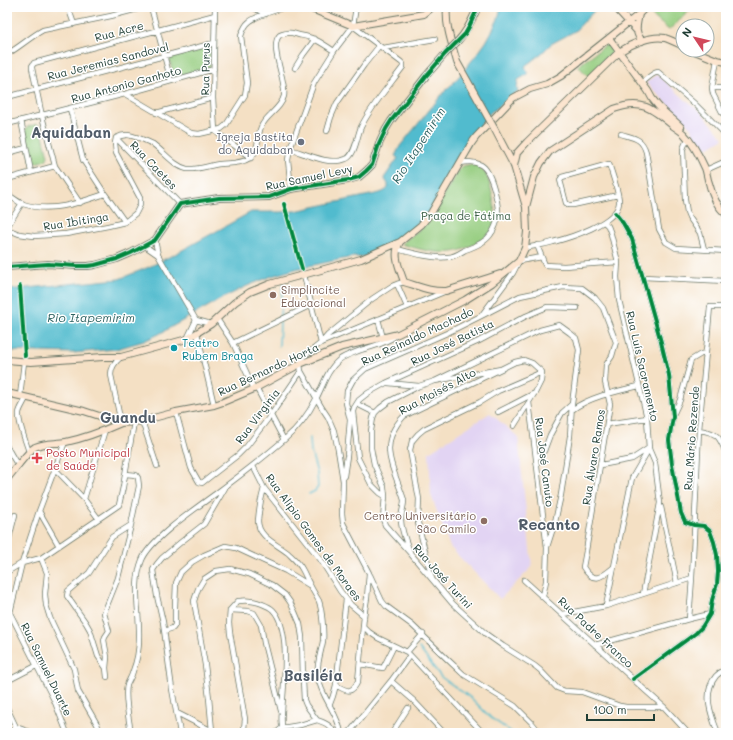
<svg xmlns="http://www.w3.org/2000/svg" width="733" height="740" font-family="Mali,sans-serif">
	<style>
		.built { fill: #e2d4f3 }
		.green { fill: #97ce81; stroke: #5b865a }
		.water { fill: #51bbce; stroke: #387c81 }
		.lines { fill: none; stroke-linecap: round; stroke-linejoin: round }
		.stream { stroke: #51bbce; stroke-width: 1.5 }
		.street-casing { stroke: #6a7666; stroke-width: 6 }
		.secondary-casing { stroke: #6a7666; stroke-width: 8 }
		.street { stroke: #fff; stroke-width: 4.5 }
		.secondary { stroke: #fce5cf; stroke-width: 6 }
		.secondary-bridge-casing { stroke: #6a7666; stroke-width: 8; stroke-linecap: butt }
		.secondary-bridge { stroke: #fce5cf; stroke-width: 6 }
		.cycleway-casing { stroke: #fff; stroke-width: 6 }
		.cycleway { stroke: #00873e; stroke-width: 4 }
		.worship-dot { fill: #6b7280; stroke: #fff; stroke-width: 1.5 }
		.education-dot { fill: #8d6e63; stroke: #fff; stroke-width: 1.5 }
		.culture-dot { fill: #0f9aa8; stroke: #fff; stroke-width: 1.5 }
		.health-dot { fill: #e0444e; stroke: #fff; stroke-width: 1.5 }
		.labels { text-anchor: middle; dominant-baseline: central; stroke-width: 3; stroke-linejoin: round; paint-order: stroke }
		.street-label { font-size: 11px; fill: #1f3d34; stroke: #fff }
		.worship-label { font-size: 11px; fill: #5b616d; stroke: #fff; text-anchor: end }
		.park-label { font-size: 11px; fill: #3d6147; stroke: #fff }
		.education-label { font-size: 11px; fill: #785e54; stroke: #fff; text-anchor: start }
		.culture-label { font-size: 11px; fill: #0d838f; stroke: #fff; text-anchor: start }
		.health-label { font-size: 11px; fill: #be3a42; stroke: #fff; text-anchor: start }
		.water-label { font-size: 12px; font-style: italic; fill: #2e6362; stroke: #fff }
		.district-label { font-size: 15px; font-weight: bold; fill: #525d69; stroke: #fff }
	</style>
	<rect width="100%" height="100%" fill="#fff"/>
	<filter id="ink" filterUnits="userSpaceOnUse"><feTurbulence type="fractalNoise" baseFrequency=".025" numOctaves="2"/><feDisplacementMap in="SourceGraphic" scale="8" xChannelSelector="R" yChannelSelector="G"/><feConvolveMatrix kernelMatrix="1 2 1 2 8 2 1 2 1" color-interpolation-filters="sRGB"/></filter>
	<filter id="wash" filterUnits="userSpaceOnUse"><feTurbulence type="fractalNoise" baseFrequency=".012" numOctaves="4" result="noise"/><feDisplacementMap in="SourceGraphic" scale="16" xChannelSelector="R" yChannelSelector="G"/><feGaussianBlur stdDeviation="0.9" result="paint"/><feColorMatrix in="noise" values="0 0 0 0 0 0 0 0 0 0 0 0 0 0 0 0 0 1.4 0 .05"/><feComposite in="paint" operator="in"/></filter>
	<g filter="url(#wash)">
		<rect width="100%" height="100%" fill="#f4e0c4"/>
		<path class="built" d="M657,74L687,101L700,111L724,138L711,146L699,150L692,129L685,121L676,113L659,95L646,83Z
			M490,413L518,437L532,567L500,599L450,547L431,495L429,452Z"/>
		<path class="green" d="M655,7H701L698,10L691,9L669,30L649,13Z
			M607,44C612,45 613,48 613,52L589,77L578,66Z
			M211,46L210,67L174,77L169,58Z
			M37,124L41,127L48,156L46,160L35,163L31,160L25,131L27,127Z
			M472,164C476,165 480,166 483,170C490,177 496,208 495,219C494,224 492,229 490,234C483,239 476,244 469,247C447,258 423,250 401,244L430,221L438,208L443,196L459,170L463,166Z"/>
		<path class="water" d="M501,7H600L595,10L575,31L551,44L542,53L525,66L528,74L518,80L517,88L518,91L490,113L482,123L475,133L447,182L427,215L421,222L405,235L379,250L363,257H353L299,268L272,276L247,286L223,298L159,334L144,341L116,349L73,353L7,351V290L119,279L149,267L177,253L251,212H281L295,211L370,195C376,194 384,193 388,188V184L384,178L398,158L395,156L400,146L444,92L456,80L478,53L486,42L492,31L498,19Z"/>
		<g class="lines">
			<path class="stream" d="M280,317L283,283
				M279,346L280,322
				M309,494L315,491L318,487L317,473L311,452L310,438
				M419,648L441,677L471,698L491,718L513,733"/>
		</g>
	</g>
	<g filter="url(#ink)">
		<g class="lines">
			<g class="street-casing">
				<path id="street" d="M68,7L74,24
					M151,7L171,81
					M215,7L213,98L215,131L251,158
					M252,7L266,14
					M383,48L435,39
					M7,54C20,47 30,37 43,30L111,16L145,7
					M717,60L712,88L713,94L722,112L726,115
					M295,68L303,55L315,39
					M642,83C647,79 652,73 658,72L695,104L726,135
					M712,88H726
					M125,94L191,133L199,134L221,129L226,125L245,95L247,83L241,36C243,30 245,25 249,22C257,15 274,11 285,7
					M7,97L214,43
					M70,109L83,160L105,194L125,222
					M156,113L213,98
					M21,120L31,172
					M7,124L125,94L214,69
					M327,131L331,117L337,103L364,65L379,46
					M621,134C634,138 642,138 646,152L659,229L666,242L676,248L726,251
					M116,138C125,133 130,135 139,138C144,140 149,142 153,144C164,152 174,166 187,169C198,170 210,165 220,164C230,163 241,164 250,158C259,152 257,137 261,127C266,115 281,109 284,96C287,82 269,47 279,36C280,34 284,34 287,33C291,32 295,34 299,35C304,36 311,37 316,40C322,43 328,47 334,51
					M116,138L180,204
					M689,139L685,144L683,149L685,200L687,212L689,217L700,233L704,249
					M290,149C306,154 330,166 346,159C355,156 357,136 361,127C371,106 389,86 403,67V64L401,62L353,26
					M7,153L26,148
					M706,170L726,161
					M7,179L55,166
					M291,189L288,160L290,149L314,83L334,51L353,26L356,7
					M7,194C12,197 18,202 23,204C51,213 79,203 105,194
					M80,203L55,166L42,116L32,68V66L34,63L215,15
					M615,213L623,223L632,239L661,342L669,375L673,417L669,440L672,464L681,513L685,522L694,525L704,526L710,531L714,542L717,555L718,572L717,584L712,600L710,614L702,627L696,633L633,679
					M604,222L608,226L611,234L618,262L617,277L619,300L647,418L649,449L632,478L606,606
					M7,227L22,203
					M7,229L19,234L34,236L66,234L108,226L125,222L136,213L140,205V198L116,153L115,143L116,138
					M155,240L158,255L196,320
					M537,245L545,265L564,266L618,262
					M145,246L158,255
					M525,248C534,246 544,245 553,242C569,238 617,223 619,203C620,196 612,173 609,164L562,177L560,180L566,203L569,205H573L618,195
					M397,249C412,253 433,259 448,257C454,257 460,253 465,250C474,247 486,242 491,234C494,230 497,222 498,217C499,205 492,171 481,165C474,161 467,162 460,163
					M304,275L321,343
					M643,277L726,281
					M397,284L407,307
					M481,316L520,296L563,287L582,288L595,298L603,308L608,321L616,342L612,356L606,365L605,382L610,404L586,551L583,567C593,584 601,578 614,567
					M217,319L233,343L254,389
					M378,319L383,338
					M197,333L214,405
					M187,339L196,320L211,324
					M323,342L444,292
					M233,343L311,305
					M121,357C115,362 111,367 111,375L121,423
					M435,381L540,330L559,325L570,333L576,338L579,350L572,404L562,413L550,435L544,451L536,458
					M388,383L419,386L435,381L501,369L515,362L524,360L532,363L542,372L541,381L535,393L498,412
					M256,387L284,440
					M20,396L24,362
					M26,398C24,403 20,408 19,413C18,423 26,442 29,452
					M529,402L547,548L546,581L543,596
					M357,404L375,413
					M572,410C589,397 618,391 639,386
					M176,412L191,468L199,482L202,483L238,455L247,446L271,415L301,371
					M353,412L358,458L371,484L380,493L385,496L383,519L385,525L410,553L452,603L486,634L503,646L535,666L540,670L557,688L565,691L582,692L620,706L626,707H664
					M352,415L354,408L359,400L368,393L386,383L479,341L526,316L547,307L577,308
					M673,415L680,400L691,360L701,354L706,353
					M142,421L157,466
					M607,424L647,418
					M514,426L534,394
					M699,430C718,433 719,436 726,453
					M7,447L15,461L19,465
					M601,465L632,459L649,448
					M253,466L264,488L320,559L340,591L351,605L364,616
					M55,469L84,499L98,518
					M344,476L347,456L350,420L346,403L347,391L353,380L365,369L447,333L481,316L513,273L519,261L542,257
					M264,488C261,498 259,509 258,521C258,537 277,544 288,553C293,558 299,563 302,569C305,574 307,580 310,585C313,591 316,596 319,601C322,610 324,632 323,641C321,653 316,664 318,677C321,697 338,713 341,733
					M385,496L384,487L374,464L371,448V431L373,418L375,413L380,408L388,402L417,387
					M84,499L105,430
					M661,507L677,583
					M39,511L59,546
					M7,546L15,515
					M547,547L555,522L561,495L570,436L572,404
					M410,552C406,542 401,530 401,520C401,513 404,507 404,500C394,468 376,445 404,416L501,369
					M41,558L47,573L45,594L46,605L50,618L74,669L78,691L97,724L99,729V733
					M7,572L22,563L41,558L119,505L123,487L134,422
					M370,575L382,601L386,606L412,625L446,658L463,674L515,706L532,723L540,733
					M432,579L418,523L419,499L410,450L412,441L418,434L424,429L480,402L498,391L542,372
					M524,580L646,691L664,707L688,733
					M643,594L660,503L655,463L649,449
					M230,610L238,601C242,601 246,600 250,601C256,601 269,606 273,610C292,630 283,687 282,713C281,718 282,723 282,728
					M230,610L248,611L254,613L261,625L264,643L281,711
					M230,610L229,623L230,633L245,719L244,729L242,733
					M10,613L22,563L39,511L65,442
					M10,613L54,700L67,733
					M563,614L606,606L692,578
					M689,619L692,578L699,430L710,307H724L726,308
					M364,627L369,632L378,638L407,652L410,655L483,733
					M164,631L173,628L175,625V607L176,583L181,572L192,562L204,555L225,546L236,548L264,561L286,571L309,585
					M595,645L689,619L710,614
					M407,652L423,634
					M360,664L383,668L394,646
					M106,668L98,656L90,630L86,623L67,596L68,591L89,573L112,537L131,525
					M107,677L106,668L107,657L104,640L105,637L109,631L104,613L118,578L131,525L139,486L138,478L136,475L126,474
					M7,681L36,666
					M391,681L414,701L444,733
					M336,685C347,692 352,694 358,681L364,616L367,598L369,573L343,523L342,513L343,481L338,450L334,431L328,417L322,408L301,371L300,364L303,357L321,343L328,335L372,299L392,286L397,284L404,282
					M330,704L333,696L336,685L346,599
					M7,708L16,727
					M177,713L216,733
					M16,727L33,733
					M212,731L209,698L205,665L194,601L198,589L204,579L216,571L230,569L249,574L272,585L285,595L290,602L295,612L300,624L302,637L303,680L304,700L306,705L317,720
					M10,733L16,727
					M131,733C129,720 124,697 127,685C129,680 132,676 133,671C137,661 139,649 139,638C140,612 132,585 142,560C151,538 198,507 218,492C241,475 263,458 285,439C298,428 308,415 316,399C323,386 327,370 339,360C345,355 354,353 361,350C374,346 386,343 397,335
					M180,733L172,689L163,622L157,596L153,570L157,564L162,558L181,542L204,524L225,488
					M276,733L282,728L300,725L317,720C325,723 331,725 334,733
					M349,733L391,681L410,655
					M392,733L408,708
					M718,733C711,715 702,693 716,676C719,673 723,671 726,668"/>
			</g>
			<g class="secondary-casing">
				<path id="secondary" d="M307,7L353,26L424,14L429,10L432,7
					M447,7C445,26 452,44 457,62
					M615,7L637,31
					M639,14C637,25 634,32 642,41
					M609,38L648,91C655,107 669,115 681,127
					M457,42C468,30 471,21 478,7
					M692,50L717,60L726,62
					M514,166L517,153L527,142L619,52C631,44 651,35 665,38C671,40 677,43 683,46
					M526,207L534,177L541,163L550,151L614,109C641,99 652,108 672,125C676,128 681,131 684,134C693,143 700,157 705,168C707,173 707,178 709,183C712,195 716,206 726,214
					M400,242C392,255 400,269 404,282C418,286 431,292 446,291L488,278L500,274
					M7,267L48,264L76,266H88L95,265L117,259L131,253L155,240L180,204L219,198L269,197L291,189L348,180L359,177L366,171L372,165L379,144L386,129L391,121L426,76L445,54
					M7,360L31,362L103,357H121L187,339L211,324L235,302L250,292L270,284L361,259L400,242L421,225L431,213L471,144L476,137L513,98L530,89L547,84L561,76L609,38L639,14L646,7
					M7,393L84,411L121,423L134,422L142,421L176,412L214,405L223,402L254,389L300,364L342,347L398,334L465,300L492,283L519,261L525,248L527,232L526,207L514,166L494,128
					M7,479C14,471 27,452 35,447C45,442 56,444 66,442C85,438 103,431 121,423"/>
			</g>
			<use href="#street" class="street"/>
			<use href="#secondary" class="secondary"/>
			<g class="secondary-bridge-casing">
				<path id="secondary-bridge" d="M445,54L457,42
					M457,62L494,128"/>
			</g>
			<use href="#secondary-bridge" class="secondary-bridge"/>
			<g class="cycleway-casing">
				<path id="cycleway" d="M284,204L302,269
					M615,213L623,223L632,239L661,342L669,375L673,417L669,440L672,464L681,513L685,522L694,525L704,526L710,531L714,542L717,555L718,572L717,584L712,600L710,614L702,627L696,633L633,679
					M7,267L48,264L76,266H88L95,265L117,259L131,253L155,240L180,204L219,198L269,197L291,189L348,180L359,177L366,171L372,165L379,144L386,129L391,121L426,76L445,54L465,34L469,27L478,7
					M20,286L25,356"/>
			</g>
			<use href="#cycleway" class="cycleway"/>
		</g>
	</g>
	<circle class="worship-dot" cx="301" cy="142" r="4"/>
	<g class="education-dot">
		<circle cx="273" cy="295" r="4"/>
		<circle cx="484" cy="521" r="4"/>
	</g>
	<circle class="culture-dot" cx="174" cy="348" r="4"/>
	<path class="health-dot" d="M35 452h4v4h4v4h-4v4h-4v-4h-4v-4h4z"/>
	<g class="labels">
		<g class="street-label">
			<text transform="translate(119 31) rotate(-15)">Rua Acre</text>
			<text transform="translate(108 61) rotate(-14)">Rua Jeremias Sandoval</text>
			<text transform="translate(205 69) rotate(-89)">Rua Purus</text>
			<text transform="translate(126 84) rotate(-15)">Rua Antonio Ganhoto</text>
			<text transform="translate(154 165) rotate(46)">Rua Caetes</text>
			<text transform="translate(309 177) rotate(-12)">Rua Samuel Levy</text>
			<text transform="translate(76 221) rotate(-9)">Rua Ibitinga</text>
			<text transform="translate(417 336) rotate(-25)">Rua Reinaldo Machado</text>
			<text transform="translate(452 342) rotate(-26)">Rua José Batista</text>
			<text transform="translate(643 366) rotate(77)">Rua Luís Sacramento</text>
			<text transform="translate(268 369) rotate(-25)">Rua Bernardo Horta</text>
			<text transform="translate(437 391) rotate(-28)">Rua Moisés Alto</text>
			<text transform="translate(257 416) rotate(-53)">Rua Virginia</text>
			<text transform="translate(691 438) rotate(-86)">Rua Mário Rezende</text>
			<text transform="translate(593 457) rotate(-81)">Rua Álvaro Ramos</text>
			<text transform="translate(545 462) rotate(83)">Rua José Canuto</text>
			<text transform="translate(314 537) rotate(54)">Rua Alípio Gomes de Moraes</text>
			<text transform="translate(443 576) rotate(48)">Rua José Turini</text>
			<text transform="translate(596 632) rotate(43)">Rua Padre Franco</text>
			<text transform="translate(47 669) rotate(64)">Rua Samuel Duarte</text>
		</g>
		<g class="worship-label">
			<text x="293" y="136">Igreja Bastita<tspan x="293" dy="13">do Aquidaban</tspan></text>
		</g>
		<g class="park-label">
			<text x="466" y="215">Praça de Fátima</text>
		</g>
		<g class="education-label">
			<text x="281" y="289">Simplincite<tspan x="281" dy="13">Educacional</tspan></text>
			<text x="476" y="515" text-anchor="end">Centro Universitário<tspan x="476" dy="13">São Camilo</tspan></text>
		</g>
		<g class="culture-label">
			<text x="182" y="342">Teatro<tspan x="182" dy="13">Rubem Braga</tspan></text>
		</g>
		<g class="health-label">
			<text x="46" y="452">Posto Municipal<tspan x="46" dy="13">de Saúde</tspan></text>
		</g>
		<g class="water-label">
			<text transform="translate(418 145) rotate(-57)">Rio Itapemirim</text>
			<text x="91" y="317">Rio Itapemirim</text>
		</g>
		<g class="district-label">
			<text x="71" y="132">Aquidaban</text>
			<text x="128" y="417">Guandu</text>
			<text x="549" y="524">Recanto</text>
			<text x="313" y="675">Basiléia</text>
		</g>
	</g>
	<rect width="733" height="740" fill="none" stroke="#fff" stroke-width="24"/>
	<g transform="translate(695 38) rotate(305)"><circle r="19" fill="#ffffff" stroke="#a5b1ae"/>
	<path d="M0-3L7 15L0 10L-7 15Z" fill="#d1495b"/>
	<text y="-6" font-size="11" font-weight="bold" text-anchor="middle" fill="#1f3d34">N</text>
	</g>
	<path d="M587 714v6h67v-6" fill="none" stroke="#1f3d34" stroke-width="2"/>
	<text x="593" y="714" font-size="12" fill="#1f3d34" stroke="#ffffff" stroke-width="3" paint-order="stroke">100 m</text>
</svg>
